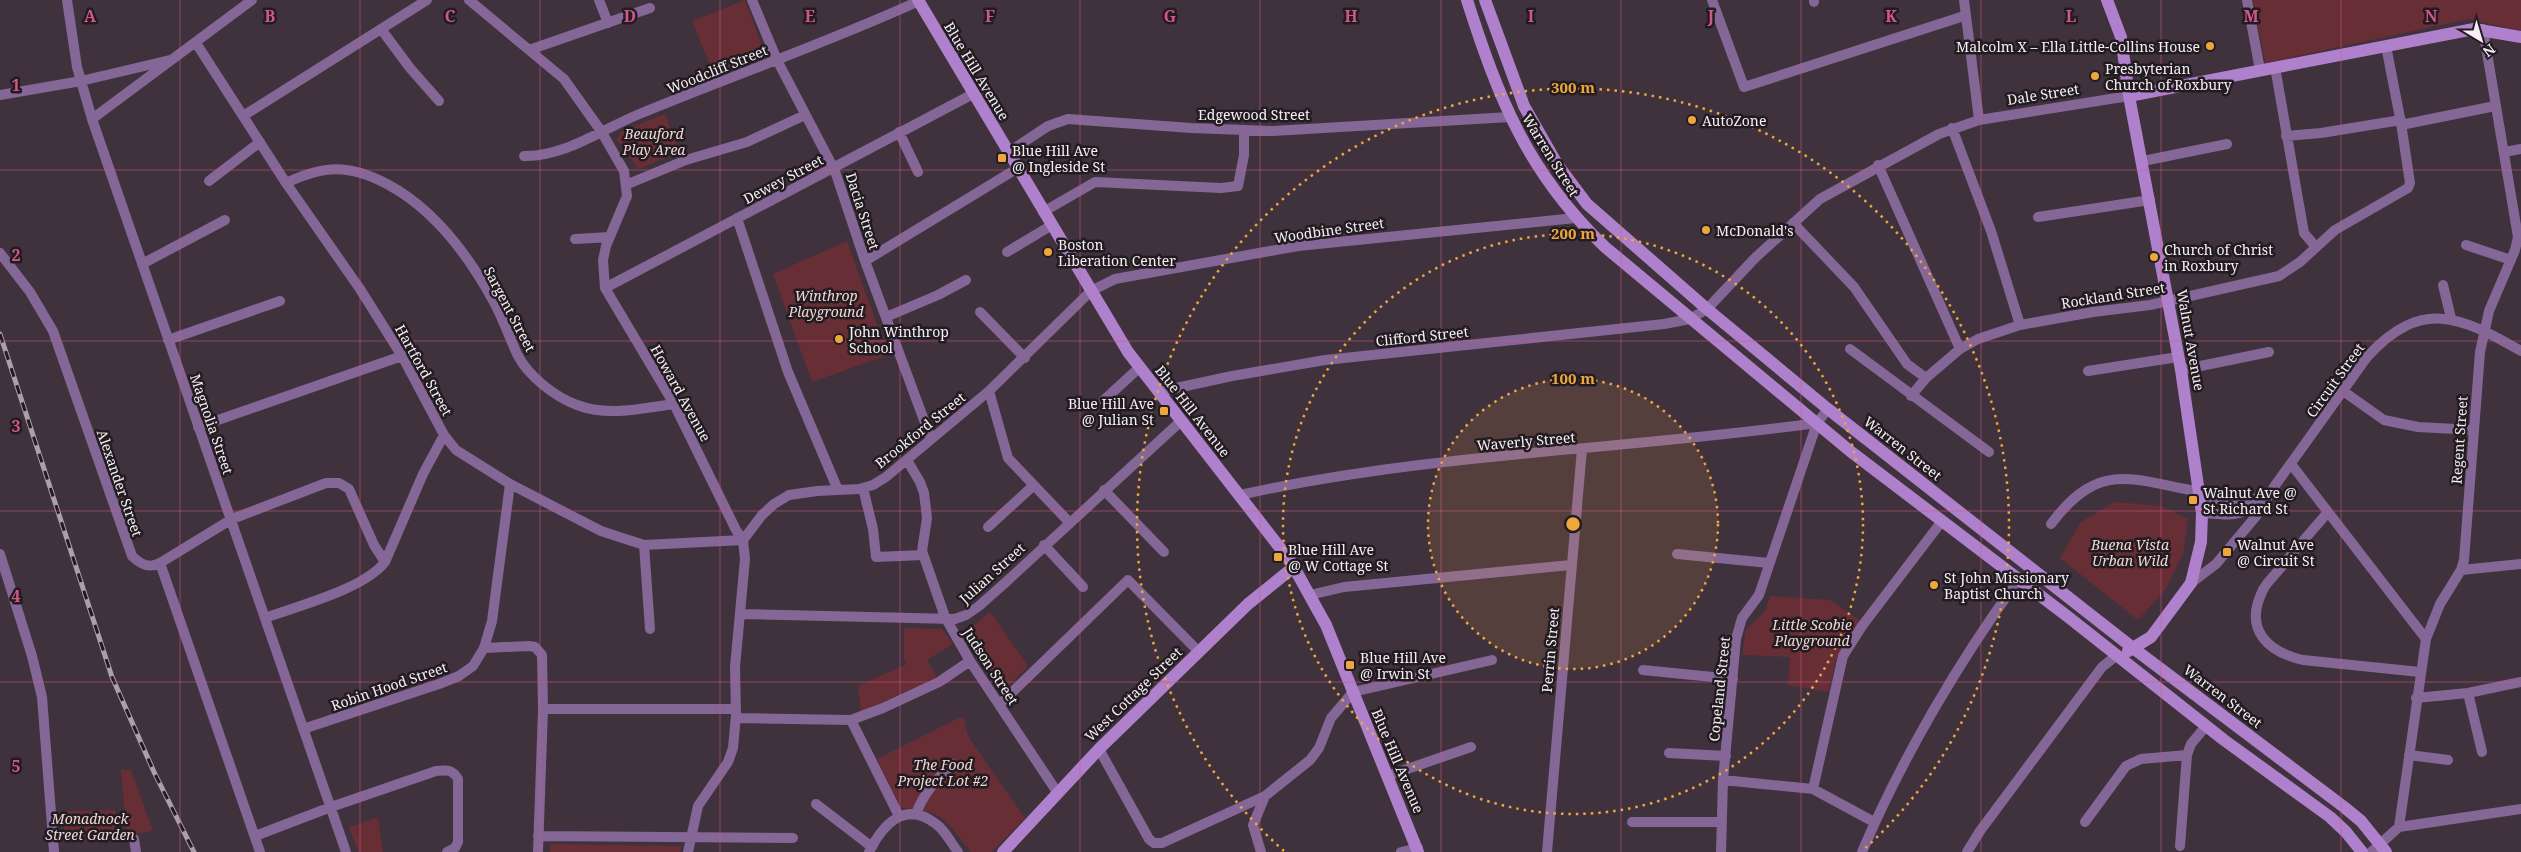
<svg xmlns="http://www.w3.org/2000/svg" width="2521" height="852" font-family="'Noto Serif',serif">
	<style>
		.green { fill: #672e36 }
		.lines { fill: none; stroke-linecap: round; stroke-linejoin: round }
		.street { stroke: #846796; stroke-width: 10 }
		.secondary { stroke: #af80cb; stroke-width: 12 }
		.rail-casing { stroke: #aba0a9; stroke-width: 5 }
		.rail { stroke: #221c21; stroke-width: 3; stroke-dasharray: 9; stroke-linecap: butt }
		.grid { fill: none; stroke: #d25889; stroke-width: 1; stroke-opacity: 0.55 }
		.ring { fill: none; stroke: #eea73d; stroke-width: 2.5; stroke-dasharray: 2.5 5 }
		.poi-dot { fill: #eea73d; stroke: #221c21; stroke-width: 2 }
		.labels { text-anchor: middle; dominant-baseline: central; stroke-width: 5; stroke-linejoin: round; paint-order: stroke }
		.poi-label { font-size: 14px; fill: #f7eef5; stroke: #221c21; text-anchor: start }
		.street-label { font-size: 14px; fill: #f7eef5; stroke: #221c21 }
		.park-label { font-size: 14px; font-style: italic; fill: #f0d6d8; stroke: #221c21 }
		.grid-label { font-size: 16px; text-anchor: middle; font-weight: bold; fill: #d25889; stroke: #221c21; stroke-width: 5; stroke-linejoin: round; paint-order: stroke }
		.centre { fill: #eea73d; stroke: #221c21; stroke-width: 2.5 }
		.ring-label { font-size: 15px; text-anchor: middle; font-weight: bold; fill: #eea73d; stroke: #221c21; stroke-width: 5; stroke-linejoin: round; paint-order: stroke }
	</style>
	<rect width="100%" height="100%" fill="#3f323d"/>
	<path class="green" d="M745,0L765,54L714,75L692,21Z
		M2253,0H2521V31L2469,19L2265,63Z
		M665,114L680,152L638,169L617,139L622,131Z
		M847,241L888,355L812,382L773,274Z
		M2115,502L2161,506L2188,519L2183,554L2166,589L2138,620L2060,558L2081,522Z
		M1770,596L1830,600L1860,621L1837,657L1828,692L1788,685L1790,657L1742,655L1746,630L1765,611Z
		M990,612L1028,666L1003,691L965,633Z
		M904,628L942,629L953,644L927,660L937,677L861,712L858,686L907,664L904,659Z
		M961,717L964,719L968,736L1025,818L992,852H971C945,820 944,810 900,808L877,759Z
		M121,770H131L153,831L127,835Z
		M115,810L116,840L65,842L64,811Z
		M378,817L383,852H358L349,827Z
		M550,844L681,846L680,852H550Z"/>
	<g class="lines">
		<path class="street" d="M67,0L77,67L92,119L346,852
			M469,0L564,79L601,131L624,171L627,196L606,246L603,260L605,288L674,404L736,530L743,540L745,559L735,667L736,715L733,748L728,762L698,806L688,852
			M599,0L608,23
			M752,0L777,60L835,171L865,261L931,439
			M1712,0L1744,87L1964,16
			M1814,0V2
			M1964,0L1979,120
			M2247,0L2260,70
			M381,29L410,68L439,101
			M196,43L286,183L360,289L402,356L444,435L456,450L510,484L601,531L644,545L743,540L762,515L774,504L789,495L817,491L859,489L873,485L886,477L989,391L1091,291L1115,279L1298,246L1575,218
			M529,50L650,8
			M2275,67L2304,233L2315,246
			M0,95L81,81L170,60
			M243,116L427,0
			M92,119L252,0
			M2401,125L2495,106
			M1952,128L1991,231L2020,325
			M899,132L918,172
			M2286,136L2321,133L2401,120
			M1009,152L1048,126L1068,119L1191,128L1273,131L1510,117
			M2505,152L2521,149
			M524,156C564,157 601,130 637,115C731,76 827,43 919,1
			M2143,161L2227,144
			M1878,165L1960,349
			M209,181L260,142
			M286,183C324,165 349,164 387,184C436,210 470,257 496,306C504,322 510,338 517,354C528,376 555,397 577,405C608,417 643,408 674,404
			M628,184L686,160L747,142L805,115
			M1043,212L1095,182L1221,188L1238,186L1244,155V130
			M2038,217L2150,200
			M737,218L788,372L838,490
			M1793,223L1854,287L1907,364L1926,378
			M575,239L610,237
			M2466,245L2511,260
			M1007,252L1052,225
			M0,253L30,292L53,331L132,556C140,564 149,569 160,563L260,852
			M865,261L1018,168
			M142,264L225,220
			M2443,285L2451,318
			M605,288L973,94
			M980,312L1025,358
			M886,317L938,295L966,280
			M168,340L280,301
			M1850,349L1989,452
			M2181,370L2269,352
			M2088,371L2178,357
			M989,391L1008,458L1069,522
			M2343,391L2384,420L2418,427L2474,430
			M1158,392L1232,376L1325,360L1664,324L1690,319L1707,309L1755,258L1820,199L1939,134L1979,120L2129,96
			M1911,396L1926,378L1960,349L1978,339L2020,325L2093,312L2150,305L2279,276L2300,262L2335,230L2408,188L2410,183L2401,123L2386,46
			M1104,400L1140,367
			M198,427L402,356
			M907,460L920,482L924,493L927,518L922,551L945,617L970,661L1057,792
			M2291,464L2426,639
			M863,488L873,529L876,557L923,555
			M1104,490L1164,552
			M1240,495C1429,453 1625,450 1817,423
			M2201,498C2221,502 2241,509 2259,497
			M2328,512C2311,532 2294,551 2278,571C2273,577 2265,584 2262,592C2244,630 2268,652 2303,660L2420,672
			M2202,513C2234,515 2241,519 2265,495
			M2051,524C2100,459 2131,480 2201,492
			M988,527L1033,486
			M644,545L650,629
			M1044,545L1083,587
			M0,554L32,656L42,697L54,852
			M1677,554L1769,563
			M160,563L232,519L326,483H339L349,489L374,545L385,562
			M2461,570L2521,564
			M2191,583L2216,564L2257,515L2274,487L2367,357C2421,298 2460,316 2521,351
			M1310,595L1344,587L1571,565
			M741,614L955,619L966,615L979,606L1006,582L1181,421
			M265,618C298,606 364,589 385,562L423,474L444,435
			M484,648L529,646L535,647L542,655L543,709L538,852
			M1643,670L1733,679
			M2468,693L2482,752
			M2416,698L2468,693L2521,682
			M1000,704L1128,580L1198,651
			M543,709H736
			M736,718L851,720L883,708L939,682L970,661
			M851,720L899,816
			M303,729L439,684L459,676L473,666L484,648L492,621L510,484
			M1099,749L1149,839L1154,843H1162L1265,796L1310,760L1319,748L1331,718L1353,692L1492,660
			M1669,753L1726,756
			M2409,755L2448,760
			M1387,776L1471,747
			M1723,780L1813,789L1874,822
			M1813,789L1843,656L1862,626L1942,521
			M816,804L872,847
			M916,814C923,794 937,778 953,764
			M1632,822H1721
			M2085,822L2126,766L2141,759L2187,755
			M2399,827L2521,809
			M255,836L331,807L436,771C447,770 452,769 458,779V842L455,848L447,852
			M538,836L793,838
			M134,839L136,852
			M2180,846L2187,755L2191,744L2206,726
			M869,852C883,824 905,800 936,824C945,830 951,843 958,852
			M1261,852L1253,825L1265,796
			M1401,852L1418,848
			M1547,852L1582,449
			M1721,852L1723,780L1736,639L1742,618L1759,595L1817,423L1828,409
			M1862,852C1902,758 1959,661 2019,579
			M1967,852L1980,831L2102,667L2116,656
			M2371,852L2399,827L2426,639L2440,604L2461,570L2464,560L2480,352L2489,311L2515,250L2518,237L2483,29"/>
		<path class="secondary" d="M918,0L1128,352L1291,562L1326,625L1418,852
			M1467,0C1499,100 1528,173 1605,247L1850,451L2067,616L2224,740L2330,817L2346,832L2362,852
			M1485,0L1524,106L1557,164L1587,204L1707,309L1828,409L2133,648L2344,807L2361,821L2386,852
			M2107,0L2121,37L2129,96L2181,370L2202,513L2201,542L2191,583L2151,637L2128,651
			M2129,96L2474,29L2521,37
			M1003,852L1099,749L1248,604L1294,567"/>
		<g class="rail-casing">
			<path id="rail" d="M0,334L112,677L154,772L194,852"/>
		</g>
		<use href="#rail" class="rail"/>
	</g>
	<path class="grid" d="M180,0V852M360,0V852M540,0V852M720,0V852M900,0V852M1080,0V852M1260,0V852M1441,0V852M1621,0V852M1801,0V852M1981,0V852M2161,0V852M2341,0V852M0,170H2521M0,341H2521M0,511H2521M0,682H2521"/>
	<circle cx="1573" cy="524" r="145" fill="#eea73d" fill-opacity=".12"/>
	<g class="ring">
		<circle cx="1573" cy="524" r="145"/>
		<circle cx="1573" cy="524" r="290"/>
		<path d="M1284 851A436 436 0 1 1 1862 851"/>
	</g>
	<g class="poi-dot">
		<circle cx="2210" cy="46" r="5"/>
		<circle cx="2095" cy="76" r="5"/>
		<circle cx="1692" cy="120" r="5"/>
		<rect x="997" y="153" width="10" height="10" rx="2.5"/>
		<circle cx="1706" cy="230" r="5"/>
		<circle cx="1048" cy="252" r="5"/>
		<circle cx="2154" cy="257" r="5"/>
		<circle cx="839" cy="339" r="5"/>
		<rect x="1159" y="406" width="10" height="10" rx="2.5"/>
		<rect x="2188" y="495" width="10" height="10" rx="2.5"/>
		<rect x="2222" y="547" width="10" height="10" rx="2.5"/>
		<rect x="1273" y="552" width="10" height="10" rx="2.5"/>
		<circle cx="1934" cy="585" r="5"/>
		<rect x="1345" y="660" width="10" height="10" rx="2.5"/>
	</g>
	<g class="labels">
		<g class="poi-label">
			<text x="2200" y="46" text-anchor="end">Malcolm X – Ella Little-Collins House</text>
			<text x="2105" y="68">Presbyterian<tspan x="2105" dy="16">Church of Roxbury</tspan></text>
			<text x="1702" y="120">AutoZone</text>
			<text x="1012" y="150">Blue Hill Ave<tspan x="1012" dy="16">@ Ingleside St</tspan></text>
			<text x="1716" y="230">McDonald's</text>
			<text x="1058" y="244">Boston<tspan x="1058" dy="16">Liberation Center</tspan></text>
			<text x="2164" y="249">Church of Christ<tspan x="2164" dy="16">in Roxbury</tspan></text>
			<text x="849" y="331">John Winthrop<tspan x="849" dy="16">School</tspan></text>
			<text x="1154" y="403" text-anchor="end">Blue Hill Ave<tspan x="1154" dy="16">@ Julian St</tspan></text>
			<text x="2203" y="492">Walnut Ave @<tspan x="2203" dy="16">St Richard St</tspan></text>
			<text x="2237" y="544">Walnut Ave<tspan x="2237" dy="16">@ Circuit St</tspan></text>
			<text x="1288" y="549">Blue Hill Ave<tspan x="1288" dy="16">@ W Cottage St</tspan></text>
			<text x="1944" y="577">St John Missionary<tspan x="1944" dy="16">Baptist Church</tspan></text>
			<text x="1360" y="657">Blue Hill Ave<tspan x="1360" dy="16">@ Irwin St</tspan></text>
		</g>
		<g class="street-label">
			<text transform="translate(717 69) rotate(-22)">Woodcliff Street</text>
			<text transform="translate(977 71) rotate(59)">Blue Hill Avenue</text>
			<text transform="translate(2043 94) rotate(-9)">Dale Street</text>
			<text x="1254" y="114">Edgewood Street</text>
			<text transform="translate(1551 155) rotate(58)">Warren Street</text>
			<text transform="translate(783 179) rotate(-28)">Dewey Street</text>
			<text transform="translate(863 211) rotate(72)">Dacia Street</text>
			<text transform="translate(1329 230) rotate(-8)">Woodbine Street</text>
			<text transform="translate(2113 295) rotate(-9)">Rockland Street</text>
			<text transform="translate(510 309) rotate(62)">Sargent Street</text>
			<text transform="translate(1422 336) rotate(-6)">Clifford Street</text>
			<text transform="translate(2191 340) rotate(80)">Walnut Avenue</text>
			<text transform="translate(424 370) rotate(61)">Hartford Street</text>
			<text transform="translate(2335 380) rotate(-54)">Circuit Street</text>
			<text transform="translate(681 393) rotate(61)">Howard Avenue</text>
			<text transform="translate(1193 411) rotate(52)">Blue Hill Avenue</text>
			<text transform="translate(212 424) rotate(71)">Magnolia Street</text>
			<text transform="translate(920 430) rotate(-39)">Brookford Street</text>
			<text transform="translate(2459 440) rotate(-86)">Regent Street</text>
			<text transform="translate(1526 441) rotate(-5)">Waverly Street</text>
			<text transform="translate(1903 448) rotate(38)">Warren Street</text>
			<text transform="translate(120 483) rotate(71)">Alexander Street</text>
			<text transform="translate(992 573) rotate(-42)">Julian Street</text>
			<text transform="translate(1550 650) rotate(-85)">Perrin Street</text>
			<text transform="translate(991 666) rotate(57)">Judson Street</text>
			<text transform="translate(389 686) rotate(-19)">Robin Hood Street</text>
			<text transform="translate(1719 689) rotate(-84)">Copeland Street</text>
			<text transform="translate(1133 694) rotate(-44)">West Cottage Street</text>
			<text transform="translate(2223 696) rotate(37)">Warren Street</text>
			<text transform="translate(1398 761) rotate(67)">Blue Hill Avenue</text>
		</g>
		<g class="park-label">
			<text x="654" y="133">Beauford<tspan x="654" dy="16">Play Area</tspan></text>
			<text x="826" y="295">Winthrop<tspan x="826" dy="16">Playground</tspan></text>
			<text x="2130" y="544">Buena Vista<tspan x="2130" dy="16">Urban Wild</tspan></text>
			<text x="1812" y="624">Little Scobie<tspan x="1812" dy="16">Playground</tspan></text>
			<text x="943" y="764">The Food<tspan x="943" dy="16">Project Lot #2</tspan></text>
			<text x="90" y="818">Monadnock<tspan x="90" dy="16">Street Garden</tspan></text>
		</g>
	</g>
	<g class="grid-label">
		<text x="90" y="22">A</text>
		<text x="270" y="22">B</text>
		<text x="450" y="22">C</text>
		<text x="630" y="22">D</text>
		<text x="810" y="22">E</text>
		<text x="990" y="22">F</text>
		<text x="1170" y="22">G</text>
		<text x="1351" y="22">H</text>
		<text x="1531" y="22">I</text>
		<text x="1711" y="22">J</text>
		<text x="1891" y="22">K</text>
		<text x="2071" y="22">L</text>
		<text x="2251" y="22">M</text>
		<text x="2431" y="22">N</text>
		<text x="16" y="91">1</text>
		<text x="16" y="261">2</text>
		<text x="16" y="432">3</text>
		<text x="16" y="602">4</text>
		<text x="16" y="772">5</text>
	</g>
	<circle cx="1573" cy="524" r="8" class="centre"/>
	<g class="ring-label">
		<text x="1573" y="93">300 m</text>
		<text x="1573" y="239">200 m</text>
		<text x="1573" y="384">100 m</text>
	</g>
	<g transform="translate(2481 40) rotate(142)" stroke="#221c21" stroke-width="4" paint-order="stroke">
	<path d="M0-4L9 19L0 12L-9 19Z" fill="#f7eef5"/>
	<text y="-8" font-size="14" font-weight="bold" text-anchor="middle" fill="#f7eef5">N</text>
	</g>
</svg>
